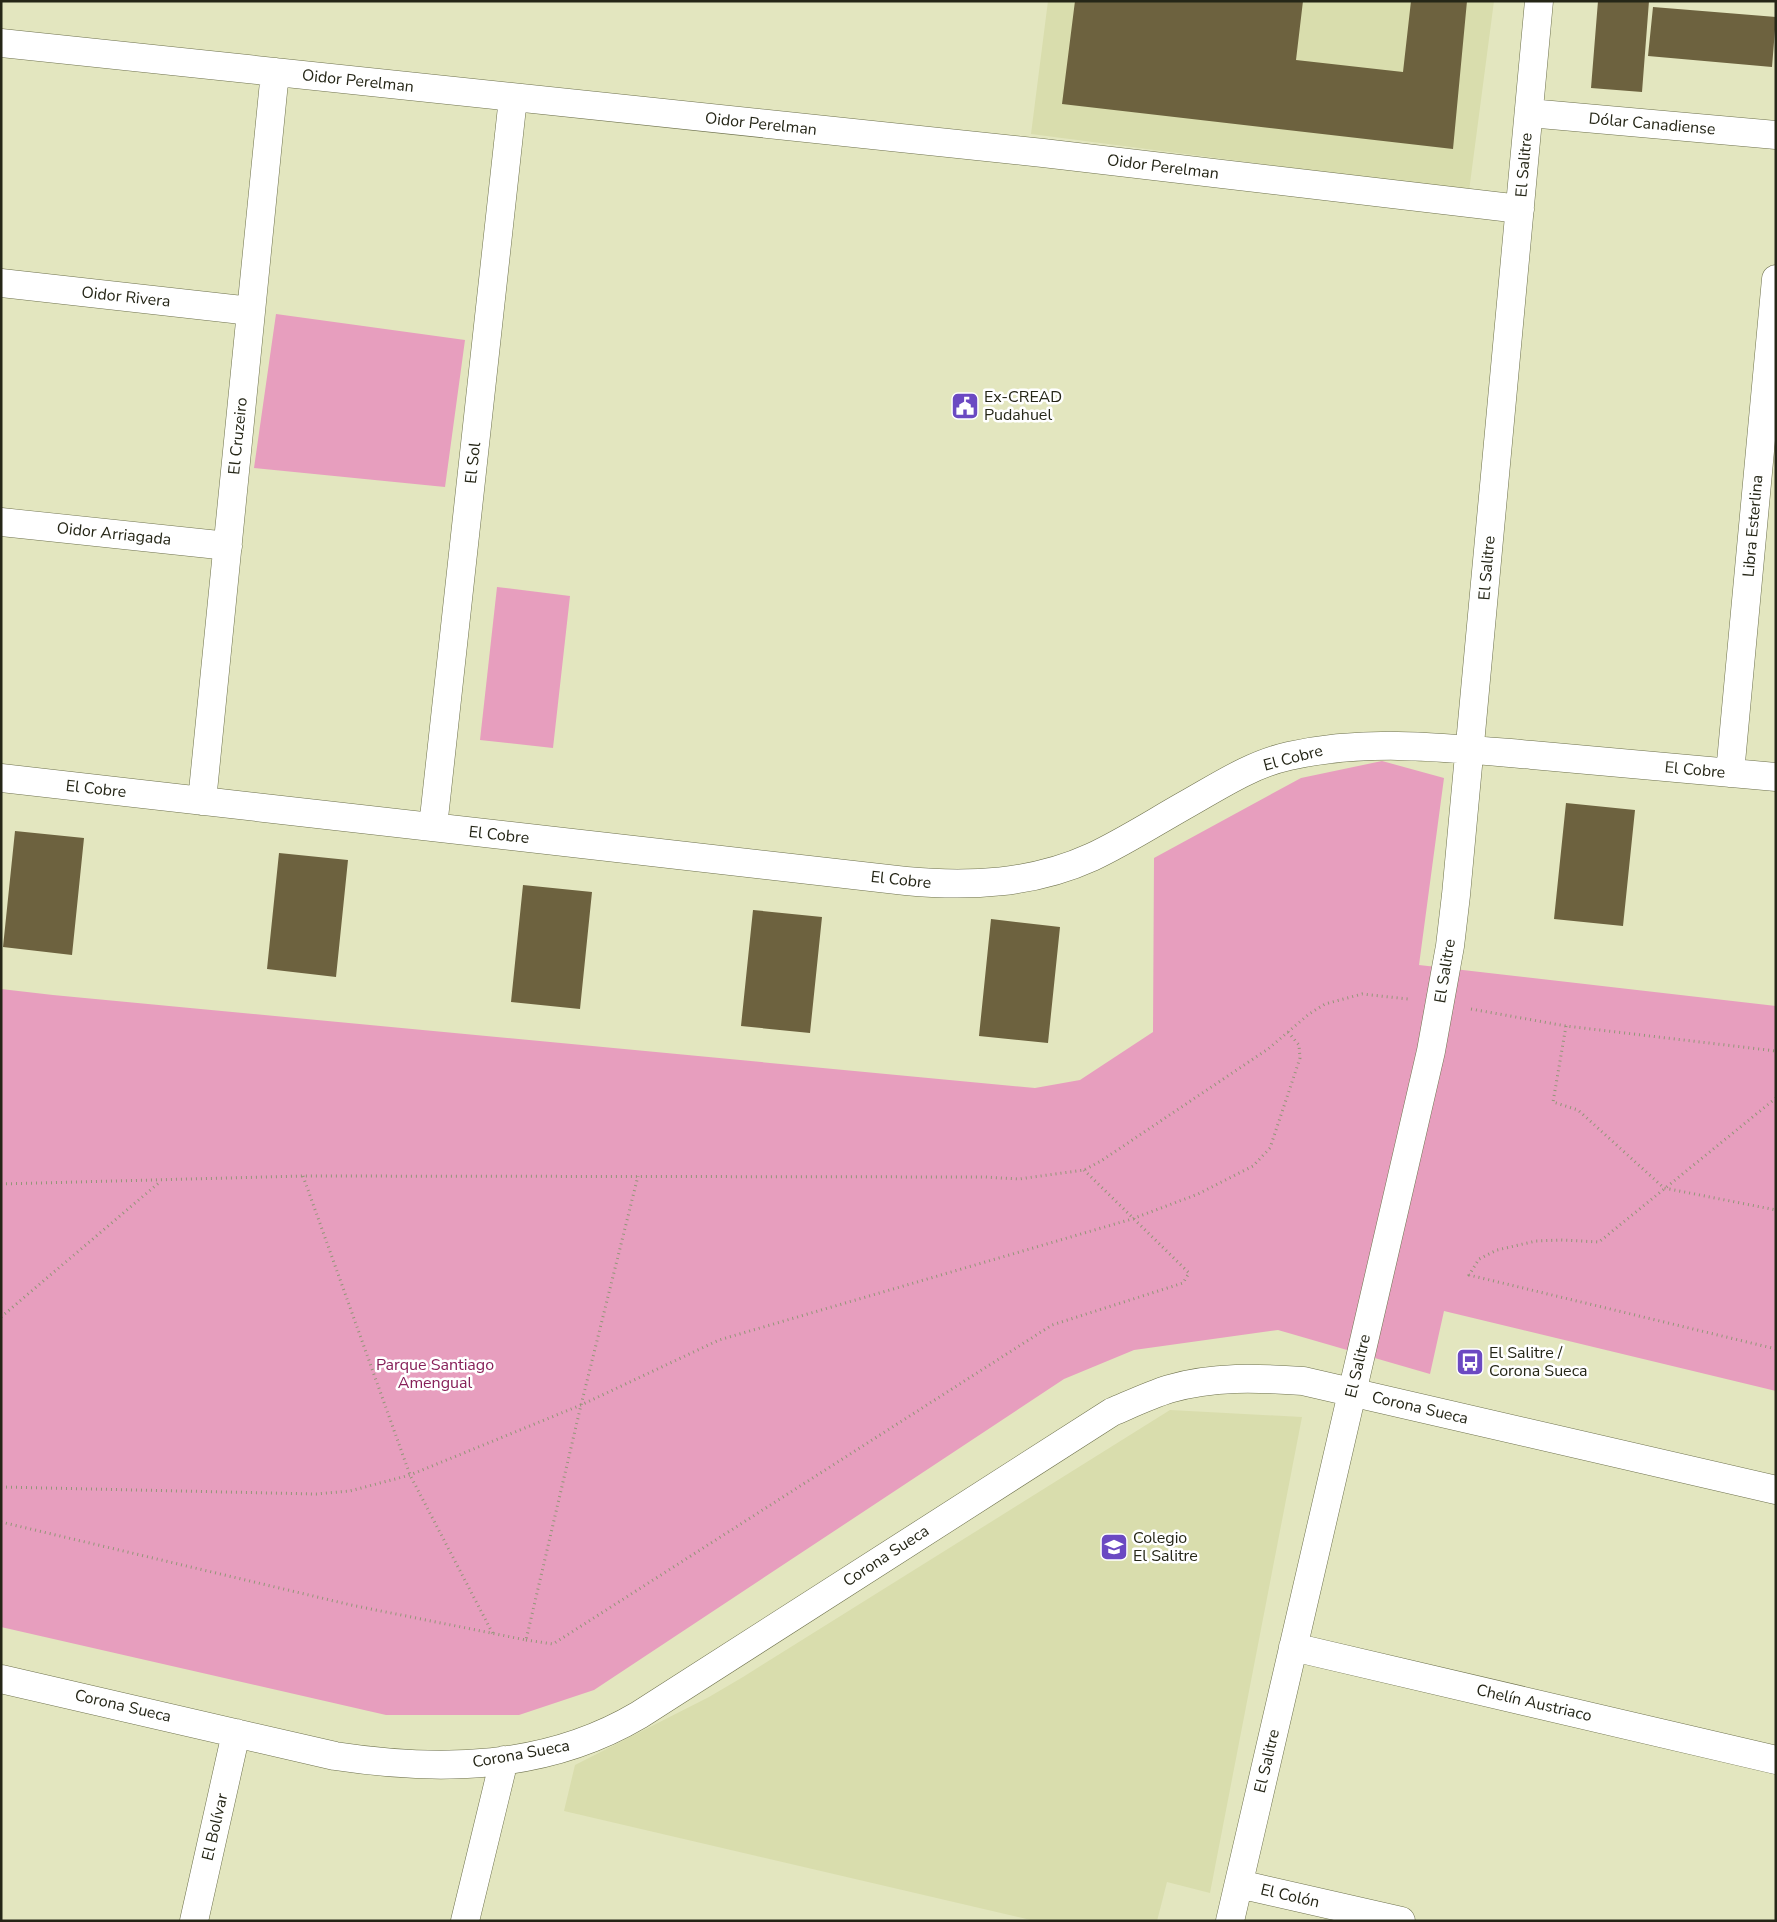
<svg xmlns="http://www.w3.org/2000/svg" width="1777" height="1922" font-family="'Nunito Sans',sans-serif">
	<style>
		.built { fill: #d9ddad }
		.green { fill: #e79ebe }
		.building { fill: #6d623f }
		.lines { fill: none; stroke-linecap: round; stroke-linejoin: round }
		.minor-casing { stroke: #6e714d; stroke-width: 29 }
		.path { stroke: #939578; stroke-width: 3; stroke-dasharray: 1 4; stroke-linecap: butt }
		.minor { stroke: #fff; stroke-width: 28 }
		.labels { text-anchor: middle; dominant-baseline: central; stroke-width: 5; stroke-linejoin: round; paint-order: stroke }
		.street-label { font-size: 16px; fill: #252617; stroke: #fff }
		.poi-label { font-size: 16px; fill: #252617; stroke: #fff; text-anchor: start }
		.park-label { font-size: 16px; fill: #872059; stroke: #fff }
	</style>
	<rect width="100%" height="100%" fill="#e3e6bf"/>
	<path class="built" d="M1048,1H1494L1469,191L1031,134Z
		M1170,1410L1302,1417L1210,1893L1167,1882L1157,1921H1035L564,1811L575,1765L709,1697L743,1677Z"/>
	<path class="green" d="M276,314L465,340L445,487L254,468Z
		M497,587L570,596L553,748L480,740Z
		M1382,761L1444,778L1419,965L1776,1006V1391L1444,1311L1430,1374L1278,1330L1134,1350L1064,1379L594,1690L519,1715H386L1,1627V989L53,995L1035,1088L1080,1080L1153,1032L1154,858L1301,778Z"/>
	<path class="building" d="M1075,1H1303L1296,60L1403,72L1411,1H1467L1453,149L1062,104Z
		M1598,1H1649L1642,92L1591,88Z
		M1653,7L1776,17L1772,67L1648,56Z
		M1566,803L1635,810L1623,926L1554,919Z
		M15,831L84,838L72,955L3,947Z
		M279,853L348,860L336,977L267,969Z
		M523,885L592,892L580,1009L511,1002Z
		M753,910L822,917L810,1033L741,1026Z
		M991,919L1060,927L1048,1043L979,1036Z"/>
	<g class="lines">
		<g class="minor-casing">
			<path id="minor" d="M1,43L1043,153L1520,209
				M1529,113L1776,135
				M1,283L251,311
				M1,522L228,546
				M1730,773L1776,279
				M1,778L906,881C969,887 1033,884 1092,857C1124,842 1155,822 1187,804C1219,786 1252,764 1289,756C1370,738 1450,748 1532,755C1613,762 1695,770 1776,777
				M202,801L275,72
				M433,827L513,98
				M1293,1647L1776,1760
				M1,1679L335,1756C440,1772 546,1770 639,1715L1112,1412C1131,1404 1150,1395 1169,1389C1213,1376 1258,1378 1303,1381L1776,1490
				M1239,1884L1401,1921
				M194,1921L236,1733
				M465,1921L504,1760
				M1230,1921L1431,1051L1450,946L1456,895L1539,1"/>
		</g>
		<path class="path" d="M1471,1009L1566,1026L1776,1051
			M1566,1026L1553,1102L1578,1110L1664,1188L1776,1210
			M1776,1098L1599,1242L1561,1240L1536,1241L1497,1250L1479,1259L1469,1275L1776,1349
			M303,1176L410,1475L493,1634
			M1,1184L303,1176L985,1177L1019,1179L1084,1170L1101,1161L1268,1049L1309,1014L1325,1004L1362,994L1408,999
			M1,1317L161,1181
			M1,1487L316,1494L350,1491L410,1475L581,1405L719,1340L1132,1219L1198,1194L1253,1166L1270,1148L1300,1058L1299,1045L1288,1032
			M1,1522L351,1605L526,1640L581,1405L638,1176
			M526,1640L553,1644L1052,1325L1183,1283L1189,1273L1084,1170"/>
		<use href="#minor" class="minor"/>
	</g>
	<defs>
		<g id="civic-square" transform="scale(1.4375)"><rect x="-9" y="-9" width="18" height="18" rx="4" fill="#6b49c2" stroke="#fff"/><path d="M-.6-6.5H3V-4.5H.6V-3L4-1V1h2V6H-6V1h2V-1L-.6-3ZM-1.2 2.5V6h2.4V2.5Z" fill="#fff"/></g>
		<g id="bus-square" transform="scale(1.4375)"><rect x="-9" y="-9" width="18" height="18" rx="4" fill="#6b49c2" stroke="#fff"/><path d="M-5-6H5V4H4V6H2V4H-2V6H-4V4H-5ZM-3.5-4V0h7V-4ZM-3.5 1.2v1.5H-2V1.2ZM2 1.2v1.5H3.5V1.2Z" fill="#fff"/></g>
		<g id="school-square" transform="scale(1.4375)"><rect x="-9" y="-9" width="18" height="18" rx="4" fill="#6b49c2" stroke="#fff"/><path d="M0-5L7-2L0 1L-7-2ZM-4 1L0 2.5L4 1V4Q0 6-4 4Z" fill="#fff"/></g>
	</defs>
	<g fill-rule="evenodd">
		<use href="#civic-square" x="965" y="406"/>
		<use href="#bus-square" x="1470" y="1362"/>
		<use href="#school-square" x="1114" y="1547"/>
	</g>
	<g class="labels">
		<g class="street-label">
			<text transform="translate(358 81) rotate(6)">Oidor Perelman</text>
			<text transform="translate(761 124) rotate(6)">Oidor Perelman</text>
			<text transform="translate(1652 124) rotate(5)">Dólar Canadiense</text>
			<text transform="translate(1524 165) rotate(-85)">El Salitre</text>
			<text transform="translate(1163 167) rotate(7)">Oidor Perelman</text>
			<text transform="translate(126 297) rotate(6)">Oidor Rivera</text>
			<text transform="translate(238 436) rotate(-84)">El Cruzeiro</text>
			<text transform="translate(473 463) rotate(-84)">El Sol</text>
			<text transform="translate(1753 526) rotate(-85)">Libra Esterlina</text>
			<text transform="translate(114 534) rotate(6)">Oidor Arriagada</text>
			<text transform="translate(1487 568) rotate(-85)">El Salitre</text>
			<text transform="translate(1293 758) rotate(-15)">El Cobre</text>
			<text transform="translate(1695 770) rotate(5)">El Cobre</text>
			<text transform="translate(96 789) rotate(6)">El Cobre</text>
			<text transform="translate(499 835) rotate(6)">El Cobre</text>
			<text transform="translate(901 880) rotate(6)">El Cobre</text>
			<text transform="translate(1445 971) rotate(-81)">El Salitre</text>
			<text transform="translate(1358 1366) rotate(-77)">El Salitre</text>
			<text transform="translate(1420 1408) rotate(13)">Corona Sueca</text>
			<text transform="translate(886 1556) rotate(-33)">Corona Sueca</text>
			<text transform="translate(1534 1703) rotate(13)">Chelín Austriaco</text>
			<text transform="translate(123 1706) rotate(13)">Corona Sueca</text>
			<text transform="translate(521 1754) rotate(-10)">Corona Sueca</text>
			<text transform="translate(1267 1761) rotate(-77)">El Salitre</text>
			<text transform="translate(215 1827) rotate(-77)">El Bolívar</text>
			<text transform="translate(1290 1896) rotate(13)">El Colón</text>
		</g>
		<g class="poi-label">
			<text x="984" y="397">Ex-CREAD<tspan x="984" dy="18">Pudahuel</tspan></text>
			<text x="1489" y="1353">El Salitre /<tspan x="1489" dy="18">Corona Sueca</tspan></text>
			<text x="1133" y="1538">Colegio<tspan x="1133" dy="18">El Salitre</tspan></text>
		</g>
		<g class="park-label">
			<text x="435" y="1365">Parque Santiago<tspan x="435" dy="18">Amengual</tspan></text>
		</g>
	</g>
	<rect width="1777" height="1922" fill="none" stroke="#252617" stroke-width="5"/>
</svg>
